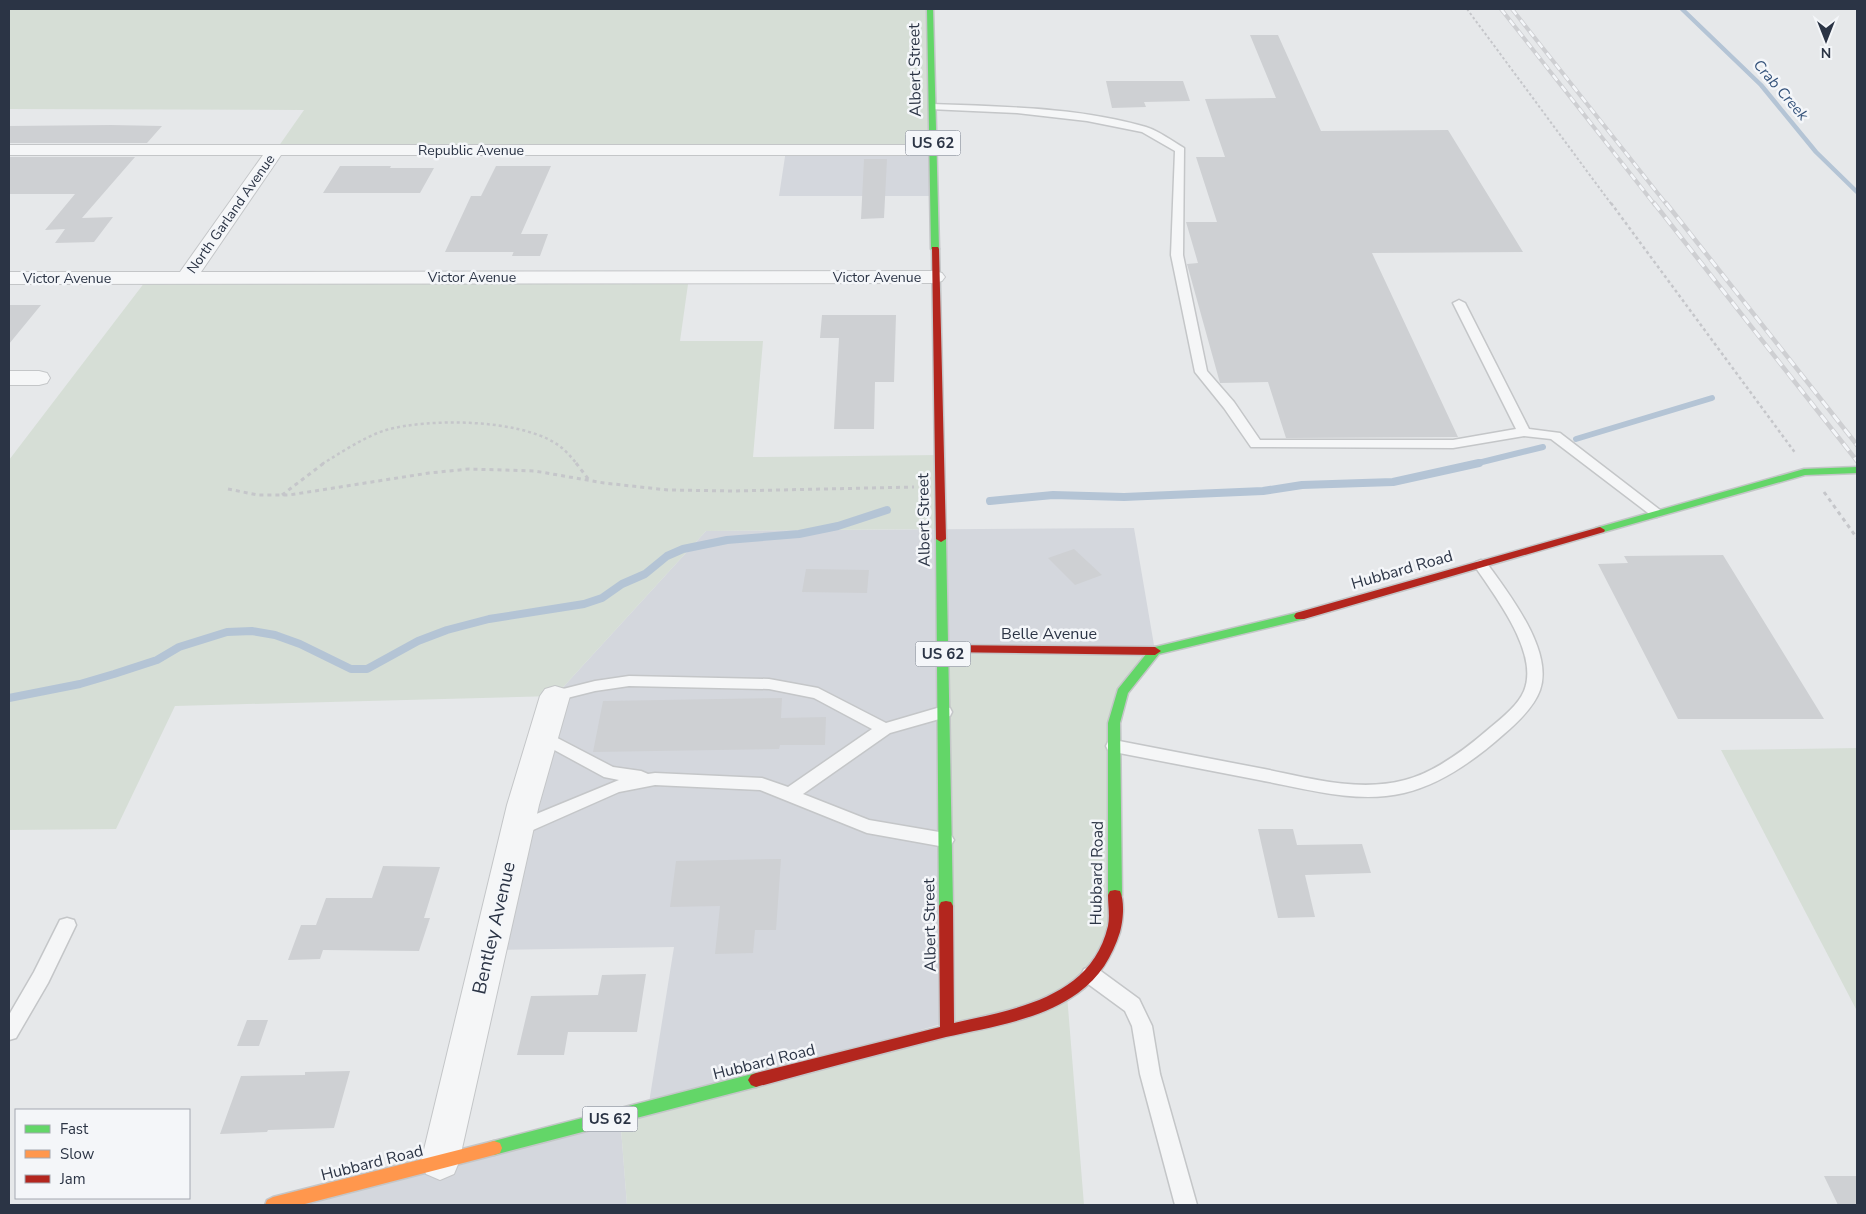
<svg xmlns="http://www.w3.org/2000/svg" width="1866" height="1214" font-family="'Nunito Sans',sans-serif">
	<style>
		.built { fill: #d4d7dd }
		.green { fill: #d6ded6 }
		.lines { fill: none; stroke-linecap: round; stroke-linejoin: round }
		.stream-far2 { stroke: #b4c4d5; stroke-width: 4.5 }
		.stream-far1 { stroke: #b4c4d5; stroke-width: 6 }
		.stream { stroke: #b4c4d5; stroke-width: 8 }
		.building { fill: #ced0d3 }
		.lane-casing { stroke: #c4c6c8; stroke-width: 3 }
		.street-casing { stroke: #c4c6c8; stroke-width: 2 }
		.fast-casing { stroke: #c4c6c8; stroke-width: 3 }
		.slow-casing { stroke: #c4c6c8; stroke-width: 3 }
		.jam-casing { stroke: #c4c6c8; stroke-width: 3 }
		.path-far2 { stroke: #c5c6ca; stroke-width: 2; stroke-dasharray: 2.5 2.5; stroke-linecap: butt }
		.path-far1 { stroke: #c5c6ca; stroke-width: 2.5; stroke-dasharray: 3 3; stroke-linecap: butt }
		.path { stroke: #c5c6ca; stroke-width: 3; stroke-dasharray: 4 4; stroke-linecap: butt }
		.lane { fill: #f5f6f7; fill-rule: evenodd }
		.street { fill: #f5f6f7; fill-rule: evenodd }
		.fast { fill: #63d668; fill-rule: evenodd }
		.slow { fill: #ff974d; fill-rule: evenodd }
		.jam { fill: #b3261e; fill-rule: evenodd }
		.rail-far1-casing { stroke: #cecfd2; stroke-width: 4 }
		.rail-casing { stroke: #cecfd2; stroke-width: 4.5 }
		.rail-far1 { stroke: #f4f6f9; stroke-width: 2.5; stroke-dasharray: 7; stroke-linecap: butt }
		.rail { stroke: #f4f6f9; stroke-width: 3; stroke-dasharray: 9; stroke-linecap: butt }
		.labels { text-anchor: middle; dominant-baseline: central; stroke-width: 5; stroke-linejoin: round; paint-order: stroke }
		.far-street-label { font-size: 14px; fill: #2b3445; stroke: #f4f6f9 }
		.far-water-label { font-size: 15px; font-style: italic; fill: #34527a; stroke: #f4f6f9 }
		.shield { fill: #f4f6f9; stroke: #676e7b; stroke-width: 1 }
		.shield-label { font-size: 15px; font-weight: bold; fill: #2b3445 }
		.street-label { font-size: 16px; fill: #2b3445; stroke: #f4f6f9 }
		.near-street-label { font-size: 19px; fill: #2b3445; stroke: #f4f6f9 }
	</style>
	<rect width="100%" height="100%" fill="#e6e8ea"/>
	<path class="built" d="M786,150H933L934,196H779Z
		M1134,528L1155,651L1122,692L1086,982L648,1109L674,947L489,950L555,696L706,531Z
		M620,1116L627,1205H273L440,1162Z"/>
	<path class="green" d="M9,9H930L933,150H276L304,110L9,109Z
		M689,277L680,341H763L753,457L939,455L941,529L706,531L555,696L175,706L116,829L9,830V460L148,278Z
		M943,649L1155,651L1122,692L1115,924L1067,995L1084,1205H627L620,1116L947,1031Z
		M1857,748V1011L1721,750Z"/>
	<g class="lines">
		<path class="stream-far2" d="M1682,9L1761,85L1816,152L1857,192"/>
		<path class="stream-far1" d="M1576,439L1712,398
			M1474,464L1543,447"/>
		<path class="stream" d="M990,501L1053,495L1124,497L1263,491L1302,485L1393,482L1479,463
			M9,698L80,684L114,674L157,660L179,647L227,632L252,631L275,635L300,644L351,669H367L418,641L447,630L489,619L584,604L602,598L622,584L645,574L667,556L683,549L727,540L799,534L838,526L887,510"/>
	</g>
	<path class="building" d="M1250,35H1278L1321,131L1448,130L1523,252L1372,253L1458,437L1286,438L1268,382L1220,383L1187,264L1198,263L1186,222H1217L1196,157H1225L1205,99L1276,98Z
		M1106,81H1183L1190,101L1144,102L1146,107L1112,108Z
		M9,126L111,125L162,126L147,143H9Z
		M9,157H135L82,218L113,217L94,242L55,243L65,229L45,230L75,194H9Z
		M864,159H887L884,218L861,219Z
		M340,166H391L390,168H434L420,193H323Z
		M496,166H551L521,234H548L540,256H512L516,246L514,252H445L471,196H481Z
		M9,305H41L9,344Z
		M822,315H896L894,382H875L874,429H834L839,338H820Z
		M1074,549L1102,575L1075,585L1048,558Z
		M1723,555L1824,719H1678L1598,564L1628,563L1624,556Z
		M806,569L869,570L867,593L802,592Z
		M782,698L781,718L826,717L825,745H780L779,749L593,752L603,701Z
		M1258,829H1293L1297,845L1362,844L1371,873L1305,875L1315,917L1278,918Z
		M781,859L776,930H755L753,953L715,954L720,906L670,907L676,861Z
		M383,866L440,867L424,918H430L419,951L323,950L320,959L288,960L301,925H316L326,898H372Z
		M646,974L637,1032H568L564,1055H517L531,996L598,995L602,975Z
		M247,1020H268L259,1046H237Z
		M350,1071L334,1128L268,1130L267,1132L220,1134L241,1076L305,1075V1072Z
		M1824,1176H1857V1205H1838Z"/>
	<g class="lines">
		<g class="lane-casing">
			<path id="lane" d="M932,104C1003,107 1078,107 1146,127C1159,131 1172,141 1184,148L1183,255L1207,371L1234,402L1260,440H1453L1516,429L1453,303L1459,300L1465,303L1529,429L1560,433L1664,513L1657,517L1652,516L1551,439L1524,436L1453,448L1251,447L1224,408L1195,372L1171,255L1175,151L1142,132L1087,121L1017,113L929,109V105Z
				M1481,560L1486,562C1508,593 1554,650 1540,690C1534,707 1518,722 1504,734C1476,759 1442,784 1404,793C1356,804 1307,789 1259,780C1211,771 1162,761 1114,752L1108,750L1106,746L1108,742L1114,740C1162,749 1211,759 1259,768C1306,777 1357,793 1405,780C1436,772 1467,748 1491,727C1503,717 1518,705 1524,691C1540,653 1494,595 1474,565L1476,562Z
				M629,676L769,679L818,688L886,723L944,706L950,708L952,712L950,716L890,733L803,794L869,820L945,833L951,835L954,840L951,845L945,847L867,833L760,790L655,785L619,792L524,834L518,836L512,834L509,829L512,824L619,780L604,777L536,740L534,736L536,732L542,730L613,767L641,771L648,774L655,773L762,778L788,787L872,729L814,698L769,689L629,686L595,691L555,701L549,700L547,696L549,692L555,691L595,681Z
				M67,918L74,920L76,925L48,983L16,1038L9,1040V1015L34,972L60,920Z
				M1091,967L1098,969L1139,999L1152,1026L1160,1074L1197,1205H1175L1140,1074L1132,1026L1125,1011L1084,981L1081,975L1084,969Z"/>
		</g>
		<g class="street-casing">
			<path id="street" d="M9,145H933L939,146L942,150L939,154L933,155H281L201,272L935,271L942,273L945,277L942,281L935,283L9,284V272H180L263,155H9Z
				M9,371H39L47,373L50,378L47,383L39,385H9Z
				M555,686L565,689L570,696L539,805L459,1162L454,1174L440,1180L426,1174L421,1162L507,805L540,696L545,689Z"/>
		</g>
		<g class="fast-casing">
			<path id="fast" d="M927,9H933L939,249L935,251L931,249Z
				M1857,467V473L1805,475L1604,532H1596L1595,530L1596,528L1804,469Z
				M941,536L946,539L953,906L951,910L946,911L941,910L939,906L936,539Z
				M1300,612L1306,616L1304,619L1159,654L1128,693L1120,723L1122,895L1120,899L1115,900L1110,899L1108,895V723L1118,689L1151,648Z
				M756,1073L761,1075L764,1080L761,1085L756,1087L494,1155L488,1153L486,1148L488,1143L494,1141Z"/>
		</g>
		<g class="slow-casing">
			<path id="slow" d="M494,1141L500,1143L502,1148L500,1153L494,1155L301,1205H265L267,1200L273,1197Z"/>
		</g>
		<g class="jam-casing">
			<path id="jam" d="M932,247H938L939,249L946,539L941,542L936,539Z
				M1600,527L1605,530L1604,532L1304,619H1296L1294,616L1296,613Z
				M943,645L1155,647L1161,651L1155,655L939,652L937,649L939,646Z
				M1115,890L1120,891C1125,902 1123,921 1120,932C1112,957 1100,977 1078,993C1041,1020 990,1027 946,1037C883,1053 819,1070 756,1087L751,1085L748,1080L751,1075L756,1073L940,1027L939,906L941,902L946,901L951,902L953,906L954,1023C1015,1009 1091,998 1108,926C1110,916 1108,905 1108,895L1110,891Z"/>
		</g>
		<path class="path-far2" d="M1467,9L1612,205"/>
		<path class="path-far1" d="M1611,203L1796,454
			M322,464C342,452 364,437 386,430C429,418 517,419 555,443C564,448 571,457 577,464"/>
		<path class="path" d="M576,463L589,480
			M228,489L258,495H289L429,473L469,469L535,471L604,483L668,490L734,491L914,487
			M1824,492L1857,538
			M282,495L324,463"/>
		<use href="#lane" class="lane"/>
		<use href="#street" class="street"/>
		<use href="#fast" class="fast"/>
		<use href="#slow" class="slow"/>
		<use href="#jam" class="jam"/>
		<g class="rail-far1-casing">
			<path id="rail-far1" d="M1501,9L1655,205
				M1512,9L1667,205"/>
		</g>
		<g class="rail-casing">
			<path id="rail" d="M1654,203L1857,461
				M1666,203L1857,445"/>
		</g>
		<use href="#rail-far1" class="rail-far1"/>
		<use href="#rail" class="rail"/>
	</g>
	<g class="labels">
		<g class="far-street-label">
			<text x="471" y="150">Republic Avenue</text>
			<text transform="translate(231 214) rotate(-55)">North Garland Avenue</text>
			<text x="472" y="277">Victor Avenue</text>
			<text x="877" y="277">Victor Avenue</text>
			<text x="67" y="278">Victor Avenue</text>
		</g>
		<g class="far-water-label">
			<text transform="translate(1781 90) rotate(49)">Crab Creek</text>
		</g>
		<g class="shield">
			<rect x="905.5" y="130.5" width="55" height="25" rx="4"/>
			<rect x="915.5" y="641.5" width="55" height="25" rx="4"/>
			<rect x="582.5" y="1106.5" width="55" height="25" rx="4"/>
		</g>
		<g class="shield-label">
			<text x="933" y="143">US 62</text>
			<text x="943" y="654">US 62</text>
			<text x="610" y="1119">US 62</text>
		</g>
		<g class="street-label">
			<text transform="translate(915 70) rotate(-91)">Albert Street</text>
			<text transform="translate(924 520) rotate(-91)">Albert Street</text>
			<text transform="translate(1402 570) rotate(-16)">Hubbard Road</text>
			<text x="1049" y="634">Belle Avenue</text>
			<text transform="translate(1097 873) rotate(-89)">Hubbard Road</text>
			<text transform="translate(930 925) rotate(-91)">Albert Street</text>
			<text transform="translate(764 1062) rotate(-14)">Hubbard Road</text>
			<text transform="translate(372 1163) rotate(-14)">Hubbard Road</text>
		</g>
		<g class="near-street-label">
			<text transform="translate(494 928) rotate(-77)">Bentley Avenue</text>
		</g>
	</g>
	<rect width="1866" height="1214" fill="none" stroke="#2b3445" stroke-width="20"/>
	<rect x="15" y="1109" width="175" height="90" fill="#f4f6f9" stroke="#a4a8b1"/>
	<rect x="25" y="1125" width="25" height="8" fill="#63d668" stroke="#a4a8b1"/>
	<text x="60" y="1134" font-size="15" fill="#2b3445">Fast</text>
	<rect x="25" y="1150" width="25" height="8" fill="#ff974d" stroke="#a4a8b1"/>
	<text x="60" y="1159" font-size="15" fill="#2b3445">Slow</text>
	<rect x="25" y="1175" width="25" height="8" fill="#b3261e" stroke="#a4a8b1"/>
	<text x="60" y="1184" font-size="15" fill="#2b3445">Jam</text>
	<g transform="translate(1826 40) rotate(180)" stroke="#f4f6f9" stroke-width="4" paint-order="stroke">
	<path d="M0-4L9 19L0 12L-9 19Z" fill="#2b3445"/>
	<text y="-8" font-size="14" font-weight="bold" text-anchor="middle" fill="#2b3445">N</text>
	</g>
</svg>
